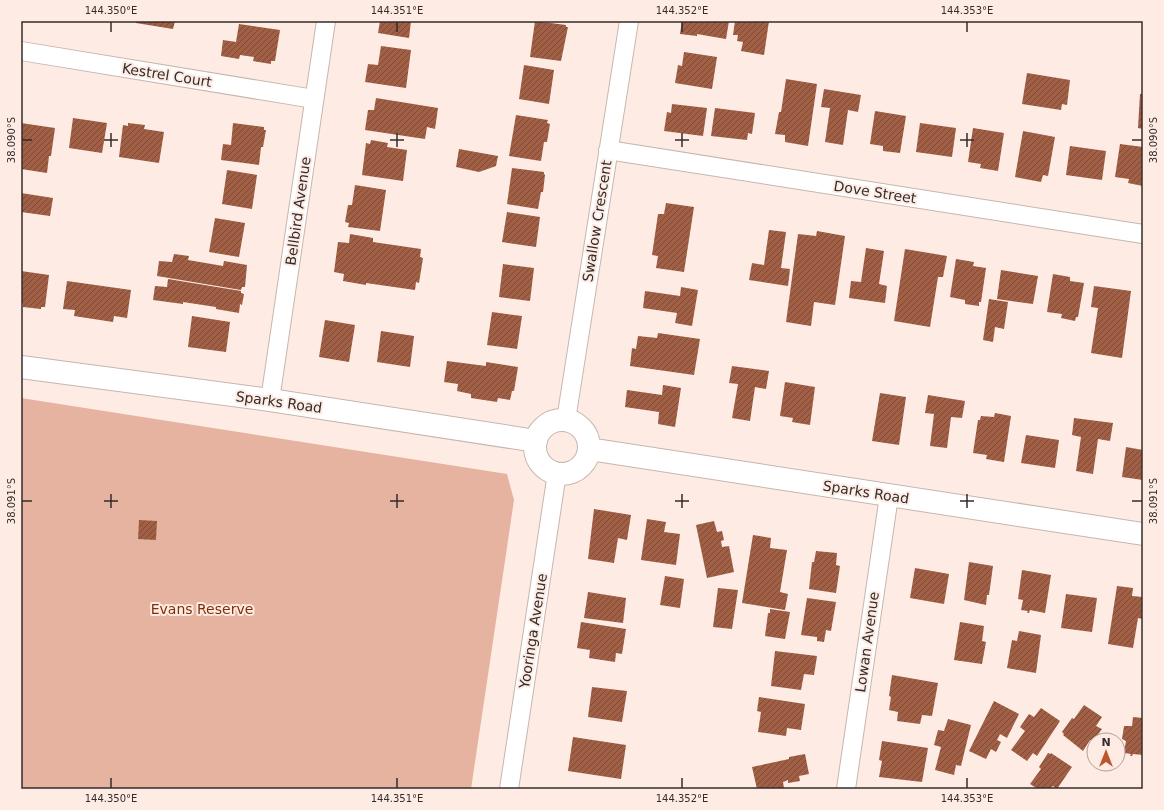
<svg xmlns="http://www.w3.org/2000/svg" width="1164" height="810" font-family="'DejaVu Sans',sans-serif">
	<style>
		.green { fill: #e6b3a0 }
		.building { fill: url(#building-hatch) }
		.lines { fill: none; stroke-linecap: round; stroke-linejoin: round }
		.minor-casing { stroke: #c7b6af; stroke-width: 20 }
		.tertiary-casing { stroke: #c7b6af; stroke-width: 24 }
		.minor { stroke: #fff; stroke-width: 18 }
		.tertiary { stroke: #fff; stroke-width: 22 }
		.ticks { fill: none; stroke: #332c2a; stroke-width: 1.5 }
		.labels { text-anchor: middle; dominant-baseline: central; stroke-width: 4; stroke-linejoin: round; paint-order: stroke }
		.street-label { font-size: 14px; fill: #332c2a; stroke: #fdebe4 }
		.park-label { font-size: 14px; fill: #822e04; stroke: #fdebe4 }
		.neatline { fill: none; stroke: #332c2a; stroke-width: 1.5 }
		.ticks-label { font-size: 10px; text-anchor: middle; fill: #332c2a }
	</style>
	<defs>
		<pattern id="building-hatch" width="6" height="6" patternUnits="userSpaceOnUse"><rect width="6" height="6" fill="#a15f45"/><path d="M-1 1l2-2M0 6l6-6M5 7l2-2" fill="none" stroke="#7c4a37"/></pattern>
	</defs>
	<rect width="100%" height="100%" fill="#fdebe4"/>
	<path class="green" d="M21,398L507,474L514,500L471,789H21Z"/>
	<path class="building" d="M136,21H175L173,29L136,23Z
		M380,21H411L409,38L378,33Z
		M535,21L566,25V27H568L561,61L530,57Z
		M682,21H729L726,39L697,34V36L680,34Z
		M735,21H769L764,55L741,51L743,42L737,41L738,35H733Z
		M239,24L280,30L275,61H271V64L253,61L254,57L240,55L239,59L221,56L223,40L236,42Z
		M381,46L411,50L406,88L365,82L368,64L378,65Z
		M684,52L717,57L712,89L675,83L678,65L682,66Z
		M524,65L554,70L549,104L519,99Z
		M1027,73L1070,80L1067,105L1062,104L1061,110L1022,104Z
		M786,79L817,84L808,146L785,142V135L775,134L779,112H781Z
		M824,89L861,95L858,112L848,110L843,145L825,142L830,108L821,107Z
		M1140,94H1143V129L1138,128Z
		M376,98L438,108L435,129L427,127L425,139L365,130L368,110H374Z
		M672,104L707,108L703,136L664,131L667,112L671,113Z
		M715,108L755,113L752,134L748,133L747,140L711,136Z
		M875,111L906,116L900,153L883,151V146L870,144Z
		M516,115L548,120L547,123L550,124L547,142H544L541,161L509,156Z
		M73,118L107,123L102,153L69,148Z
		M21,123L55,128L51,156H49L47,173L21,169Z
		M128,123L145,125L144,129L164,132L159,163L119,157L123,125L128,126Z
		M233,123L264,127V130H266L263,147H261L259,165L221,160L223,144L231,145Z
		M920,123L956,128L952,157L916,152Z
		M973,128L1004,133L998,171L980,168L981,164L968,162Z
		M1023,131L1055,137L1048,176L1043,175L1041,182L1015,177Z
		M371,140L388,143L387,147L407,150L403,181L362,175L366,143L370,144Z
		M1120,144L1143,147V186L1128,183L1129,179L1115,177Z
		M1070,146L1106,151L1102,180L1066,175Z
		M459,149L498,156L496,166L479,172L456,167Z
		M512,168L544,172V174L545,175L543,192H541L538,209L507,204Z
		M227,170L257,175L252,209L222,204Z
		M355,185L386,190L380,231L348,227L349,223L345,222L348,205H352Z
		M21,193L53,198L50,216L21,212Z
		M666,203L694,207L684,272L656,268L658,256L652,255L658,214H664Z
		M507,212L540,217L536,247L502,242Z
		M215,218L245,223L239,257L209,252Z
		M769,230L786,232L781,268L790,269L788,286L749,280L752,263L764,265Z
		M817,231L845,236L835,305L814,302L811,326L786,322L798,234L816,236Z
		M350,234L373,238V242L421,249L420,257L423,258L419,283L416,282L415,290L366,283V285L343,281L344,274L334,272L338,242L349,243Z
		M866,248L884,251L879,284L887,286L885,303L849,298L851,281L861,282Z
		M905,249L947,256L943,277H938L930,327L894,321Z
		M174,254L189,256L188,260L223,266L224,261L247,265L245,287H242L241,290L157,276L159,261L172,262Z
		M956,259L974,262L973,266L986,268L981,302H979V306L965,304V300L950,297Z
		M503,264L534,268L530,301L499,297Z
		M1001,270L1038,276L1033,304L997,299Z
		M21,271L49,275L45,307H41V309L23,307V304L21,303Z
		M1053,274L1070,277V281L1084,283L1078,317H1076L1075,321L1061,318L1062,314L1047,312Z
		M168,279L241,291V293L244,294L242,305L240,304L239,313L216,309V307L183,302V304L153,300L155,286L167,287Z
		M67,281L131,290L127,318L114,316L113,322L74,316L75,310L63,309Z
		M1094,286L1131,291L1122,358L1091,353L1098,308L1091,307Z
		M681,287L698,290L692,326L675,323L677,313L643,308L645,291L680,296Z
		M989,299L1008,302L1004,329L995,327L993,342L983,340Z
		M492,312L522,316L517,349L487,345Z
		M192,316L230,322L226,352L188,347Z
		M325,320L355,325L349,362L319,357Z
		M381,331L414,336L410,367L377,362Z
		M658,333L700,339L694,375L630,366L632,348L636,349L638,336L657,338Z
		M447,361L486,366V362L518,367L514,391H512L510,400L498,398L497,402L471,398V394L457,391L458,384L444,382Z
		M732,366L769,371L766,389L755,387L750,421L732,418L738,384L729,383Z
		M785,382L815,387L810,425L792,422L793,418L780,416Z
		M663,385L681,388L675,427L658,424L659,412L625,407L627,390L662,395Z
		M880,393L906,397L899,445L872,441Z
		M928,395L965,401L962,418L951,417L947,448L930,446L934,414L925,413Z
		M995,413L1011,416L1004,462L986,459L987,455L973,453L978,420H980L981,416L994,417Z
		M1074,418L1113,423L1110,441L1098,439L1093,474L1076,471L1081,437L1072,435Z
		M1026,435L1059,440L1055,468L1021,463Z
		M1126,447L1143,450V480L1122,477Z
		M594,509L631,515L627,540L618,538L614,563L588,559Z
		M647,519L666,522L664,532L680,534L676,565L641,560Z
		M139,520L157,521L156,540L138,539Z
		M714,521L717,532L722,531L724,540L721,541L722,547L729,546L734,572L707,578L696,525Z
		M753,535L771,538L770,548L787,550L780,592L788,594L785,610L742,603Z
		M816,551L837,553L836,565L840,566L836,593L809,589L812,562H814Z
		M969,562L993,566L989,595H987L986,605L964,600Z
		M915,568L949,574L944,604L910,598Z
		M1022,570L1051,575L1045,613L1030,610L1029,613H1027L1028,611L1021,610L1023,600L1018,599Z
		M665,576L684,579L680,608L660,605Z
		M1117,586L1133,588L1132,596L1143,597V619L1138,618L1133,648L1108,644Z
		M718,588L738,590L732,629L713,627Z
		M588,592L626,598L623,623L584,618Z
		M1066,594L1097,598L1092,632L1061,628Z
		M807,598L836,602L831,631L826,630L824,642L817,641V637L801,635Z
		M770,609L790,612L785,639L765,636L768,613H770Z
		M581,622L626,629L622,654L616,653L615,662L589,658L590,650L577,648Z
		M960,622L984,626L982,641L986,642L982,664L954,660Z
		M1019,631L1041,635L1036,673L1007,668L1012,640L1017,641Z
		M775,651L817,656L814,675L804,674L801,690L771,686Z
		M892,675L938,683L932,716L922,715L920,724L897,721L898,712L889,710L891,697L889,696Z
		M592,687L627,691L622,722L588,717Z
		M759,697L805,704L801,730L787,728L786,736L758,732L761,712L757,711Z
		M994,701L1019,714L1007,738L1000,734L997,740L1001,742L996,752L991,749L986,759L969,751Z
		M1084,705L1102,717L1096,726L1102,729L1094,740H1090L1083,751L1063,735L1064,734L1062,732L1072,718L1074,719Z
		M1041,708L1060,721L1037,756L1033,753L1027,761L1011,750L1025,731L1020,727L1029,714L1034,717Z
		M1133,717L1143,718V755L1133,754L1132,756H1130L1131,754L1124,753L1126,741L1122,739L1124,726H1132Z
		M948,719L971,725L961,766L956,765L954,775L935,770L941,747L934,745L938,730L944,731Z
		M573,737L626,745L621,779L568,771Z
		M882,741L928,748L922,782L879,777L882,761L879,760Z
		M1048,753L1051,754V753L1072,767L1057,789L1053,786L1050,789H1038L1030,784L1041,769L1039,767Z
		M805,754L809,774L799,776L800,781L788,783V780L783,782L784,788L780,789H757L752,767L789,759V757Z"/>
	<g class="lines">
		<g class="minor-casing">
			<path id="minor" d="M21,51L314,99
				M608,150L1143,234
				M270,400L326,21
				M566,420L629,21
				M509,789L557,473
				M846,789L889,496"/>
		</g>
		<g class="tertiary-casing">
			<path id="tertiary" d="M21,367L270,400L536,441
				M535 447a27 27 0 1 1 54 0a27 27 0 1 1-54 0Z
				M589,449L1143,534"/>
		</g>
		<use href="#minor" class="minor"/>
		<use href="#tertiary" class="tertiary"/>
	</g>
	<path class="ticks" d="M111,22V32M397,22V32M682,22V32M967,22V32M111,133V147M397,133V147M682,133V147M967,133V147M22,140H32M104,140H118M390,140H404M675,140H689M960,140H974M1132,140H1142M111,494V508M397,494V508M682,494V508M967,494V508M22,501H32M104,501H118M390,501H404M675,501H689M960,501H974M1132,501H1142M111,778V788M397,778V788M682,778V788M967,778V788"/>
	<g class="labels">
		<g class="street-label">
			<text transform="translate(167 75) rotate(9)">Kestrel Court</text>
			<text transform="translate(875 192) rotate(9)">Dove Street</text>
			<text transform="translate(298 211) rotate(-82)">Bellbird Avenue</text>
			<text transform="translate(597 221) rotate(-81)">Swallow Crescent</text>
			<text transform="translate(279 402) rotate(8)">Sparks Road</text>
			<text transform="translate(866 492) rotate(9)">Sparks Road</text>
			<text transform="translate(533 631) rotate(-81)">Yooringa Avenue</text>
			<text transform="translate(867 642) rotate(-82)">Lowan Avenue</text>
		</g>
		<g class="park-label">
			<text x="202" y="609">Evans Reserve</text>
		</g>
	</g>
	<rect width="1164" height="810" fill="none" stroke="#fdebe4" stroke-width="44"/>
	<g transform="translate(1106 752)"><circle r="19" fill="#fdebe4" stroke="#ac9f9a"/>
	<path d="M0-3L7 15L0 10L-7 15Z" fill="#bc552a"/>
	<text y="-6" font-size="11" font-weight="bold" text-anchor="middle" fill="#332c2a">N</text>
	</g>
	<rect x="22" y="22" width="1120" height="766" class="neatline"/>
	<g class="ticks-label">
		<text x="111" y="14">144.350°E</text>
		<text x="397" y="14">144.351°E</text>
		<text x="682" y="14">144.352°E</text>
		<text x="967" y="14">144.353°E</text>
		<text transform="translate(11 140) rotate(-90)" y="4">38.090°S</text>
		<text transform="translate(1153 140) rotate(-90)" y="4">38.090°S</text>
		<text transform="translate(11 501) rotate(-90)" y="4">38.091°S</text>
		<text transform="translate(1153 501) rotate(-90)" y="4">38.091°S</text>
		<text x="111" y="802">144.350°E</text>
		<text x="397" y="802">144.351°E</text>
		<text x="682" y="802">144.352°E</text>
		<text x="967" y="802">144.353°E</text>
	</g>
</svg>
